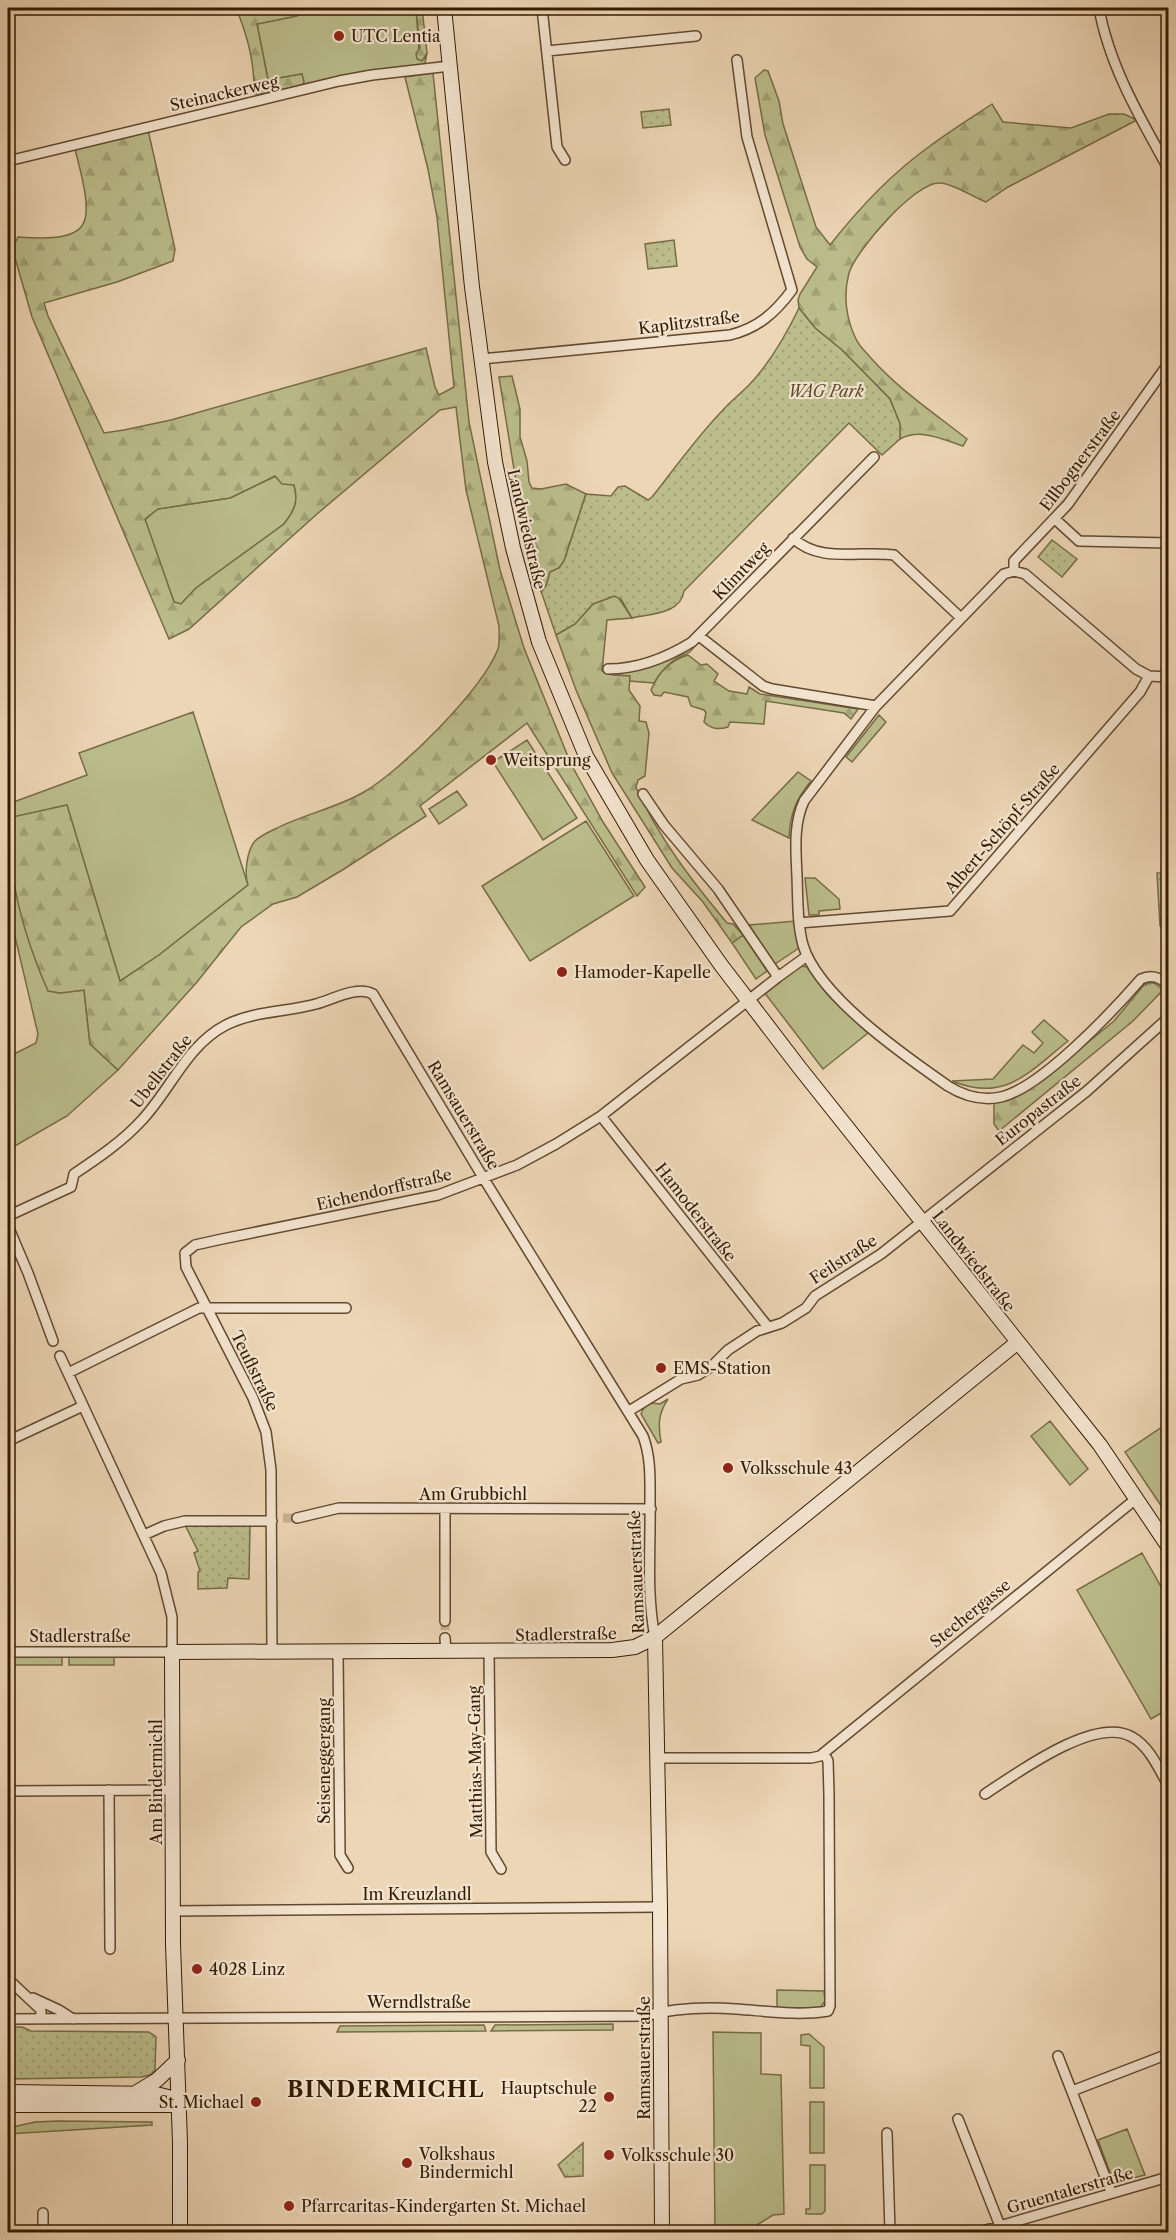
<svg xmlns="http://www.w3.org/2000/svg" width="1176" height="2240" font-family="'Libre Caslon Text',serif">
	<style>
		.green { fill: #bbbd8c; stroke: #776c46; stroke-width: 1.5 }
		.forest { fill: url(#forest-firs); stroke: #776c46; stroke-width: 1.5; fill-rule: evenodd }
		.park { fill: url(#park-dots); stroke: #776c46; stroke-width: 1.5 }
		.lines { fill: none; stroke-linecap: round; stroke-linejoin: round }
		.street-tunnel { stroke: #c8b092; stroke-width: 9; stroke-dasharray: 9 4.5; stroke-linecap: butt }
		.street-casing { stroke: #62492e; stroke-width: 12 }
		.secondary-casing { stroke: #331a00; stroke-width: 16 }
		.street { stroke: #f3e4d0; stroke-width: 9 }
		.secondary { stroke: #f3e4d0; stroke-width: 14 }
		.poi-dot { fill: #8f2418; stroke: #f3e4d0; stroke-width: 2 }
		.labels { text-anchor: middle; dominant-baseline: central; stroke-width: 4.5; stroke-linejoin: round; paint-order: stroke }
		.poi-label { font-size: 16px; fill: #331a00; stroke: #f3e4d0; text-anchor: start }
		.street-label { font-size: 16px; fill: #331a00; stroke: #f3e4d0 }
		.park-label { font-size: 16px; font-style: italic; fill: #5c4b2a; stroke: #f3e4d0 }
		.district-label { font-size: 22px; font-weight: bold; letter-spacing: 1.5px; fill: #331a00; stroke: #f3e4d0 }
	</style>
	<defs>
		<pattern id="forest-firs" width="22" height="20" patternUnits="userSpaceOnUse" patternTransform="scale(1.5)"><rect width="22" height="20" fill="#bbbd8c"/><path d="M5 1l3.5 6h-7zM16 11l3.5 6h-7z" fill="#a1a277"/></pattern>
		<pattern id="park-dots" width="8" height="8" patternUnits="userSpaceOnUse" patternTransform="scale(1.5)"><rect width="8" height="8" fill="#bbbd8c"/><path d="M2 2h.1M6 6h.1" fill="none" stroke="#a1a277" stroke-width="1.8" stroke-linecap="round"/></pattern>
	</defs>
	<rect width="100%" height="100%" fill="#edd6b6"/>
	<filter id="stains"><feTurbulence type="fractalNoise" baseFrequency=".00333" numOctaves="4"/><feColorMatrix values="0 0 0 0 .2 0 0 0 0 .09 0 0 0 0 .02 0 0 0 .5 -.17"/></filter>
	<radialGradient id="worn" r=".72"><stop offset=".6" stop-color="#630" stop-opacity="0"/><stop offset="1" stop-color="#630" stop-opacity=".3"/></radialGradient>
	<path class="green" d="M295,8H395L396,11L416,8L419,50L425,59L427,53L425,63L422,66L302,86V74L268,80L257,24L297,16Z
		M276,476L294,485C299,502 294,511 284,524L196,588L181,604L174,602L145,520L157,509L230,498Z
		M696,643C691,656 684,653 674,660C666,666 659,674 654,683L629,681V676L613,675L602,671L614,672Z
		M193,712L248,885L159,955L120,981L67,806L8,818V804L87,775L79,753Z
		M879,715L886,722L852,762L846,757Z
		M527,740L577,818L543,840L493,762Z
		M798,772L811,781C796,799 790,814 789,838L752,820Z
		M457,791L467,805L439,824L429,809Z
		M586,821L634,896L530,961L482,886Z
		M8,847C17,896 27,944 48,990L60,993L84,990L90,1044L118,1070L67,1116L8,1150V1057L36,1043L38,1034L8,907Z
		M805,878H815L839,899L840,909L819,911V915H809Z
		M796,921L799,948L775,964L749,925Z
		M743,935L767,971L756,979L732,943Z
		M801,966L807,967L827,994L868,1033L823,1069L764,992Z
		M1044,1020L1068,1041C1029,1072 1005,1103 952,1081L993,1079L1023,1045L1034,1053L1043,1043L1032,1032Z
		M668,1399C658,1414 658,1425 661,1442L658,1443L641,1414C645,1403 649,1402 660,1404Z
		M1050,1421L1088,1469L1070,1485L1031,1436Z
		M1168,1423V1516L1125,1452Z
		M1142,1553L1168,1599V1709L1151,1719L1077,1590Z
		M69,1656H114V1665H69Z
		M8,1657H62V1665H8Z
		M777,1990L824,1991L825,2001L820,2008H777Z
		M613,2024V2030L491,2031L495,2025Z
		M484,2025L486,2031L337,2032L340,2026Z
		M713,2032L761,2033V2074L781,2075L784,2214L773,2215L747,2231L715,2230Z
		M809,2034L824,2047V2088H810V2046L801,2045V2035Z
		M810,2102H824V2153H810Z
		M58,2121L152,2122V2125L8,2134V2128L35,2122Z
		M1127,2129L1145,2175L1117,2182L1112,2178L1098,2140Z
		M810,2165H825V2211L822,2214H806V2209H810Z"/>
	<path class="forest" d="M236,8H295L297,16L257,24L268,80L302,74L304,82L302,86L264,94H254C255,65 247,34 236,8Z
		M395,8H422L427,53L422,61L417,59L416,54L420,47L416,9L395,11Z
		M764,70L768,71L779,101L783,124L816,227L830,245C859,208 892,173 930,146C950,131 971,118 992,104L1003,122L1071,128L1109,114H1124L1137,120L1008,187L986,202C973,197 952,183 940,183C916,181 856,250 849,273C843,295 846,319 856,339C859,346 865,351 870,357C898,389 934,413 967,439L963,446C942,439 920,428 900,439V424L890,399L842,350L815,328L799,308L798,300L800,294L817,267L807,259L800,247L765,135L755,78Z
		M433,73L469,422L500,570L524,648L571,764L603,822L645,887L637,896L527,723L420,806L426,816L344,869L297,897L273,904L241,927L197,982L118,1070L90,1044L84,990L60,993L48,991C24,937 8,877 8,818L67,805L120,981L159,955L248,885C244,873 247,850 255,841C260,836 269,832 275,829C304,814 337,808 364,792C403,769 482,690 498,649C500,642 499,633 499,626L466,490L456,407L440,410L317,514L189,629L169,639L32,317L15,258V243L18,237C34,238 69,241 81,227C94,213 79,167 75,149L148,130L175,249L173,261L117,282L44,303L48,316L104,433L124,430L171,420L426,348L435,387L439,395L454,387L437,217L428,169L405,77ZM275,476L282,484L294,485C299,502 294,511 284,524L196,588L181,604L174,602L145,519L158,509L230,498Z
		M512,376L520,409V437L527,461L529,482L532,488L541,489L566,484L586,494L564,561L559,568L550,572L546,586L541,591L519,500L499,377Z
		M614,596L618,597L632,618L607,620L602,671L613,675L630,676L629,690L640,706L639,721L646,722L649,733L645,776L638,780L636,787C658,837 692,881 727,923L733,924L743,935L732,943L703,902L672,868L612,773L576,690L556,635L575,624L593,604Z
		M688,655L701,665L707,664L718,674L714,681L729,691L747,694L749,687L760,694L858,709L851,719L844,713L766,701L764,724L730,722L728,727C718,730 711,729 704,722L706,713L704,710L691,706L688,697L664,692L661,696L654,695L651,690C659,672 669,661 688,655Z
		M1157,873H1168V915L1165,916V926H1160Z
		M1148,983H1154L1163,990L1133,1021L999,1131L994,1124V1103L1011,1099L1043,1079L1114,1021L1143,986Z"/>
	<path class="park" d="M669,109L671,125L643,128L641,112Z
		M674,240L677,266L648,269L645,244Z
		M799,308L815,328L842,350L890,399L900,424V439L882,455L849,423L684,591C681,614 650,614 632,618L621,599L614,596L593,604L575,624L556,635L541,591L546,586L550,572L559,568L564,561L586,494L611,496L618,487L625,486L648,500L652,497C675,468 696,438 722,411C730,402 740,394 749,385C770,363 786,335 799,308Z
		M1052,540L1077,559L1062,577L1038,557Z
		M185,1525L250,1526L249,1579L228,1578L227,1588L198,1589V1572L200,1571L194,1553L198,1551Z
		M8,2027H22L31,2031L149,2032L156,2037L155,2070L150,2075L141,2077L8,2079Z
		M583,2143V2176L565,2177L558,2165Z"/>
	<g class="lines">
		<path class="street-tunnel" d="M283,1518H297
			M445,1621V1638"/>
		<g class="street-casing">
			<path id="street" d="M542,8L557,147L565,160
				M1099,8C1109,65 1140,118 1168,168
				M547,51L696,36
				M8,161L339,81L372,75L450,66
				M481,359L730,335C758,328 775,313 792,290L747,137L737,60
				M1055,519L1079,541L1168,543
				M793,538C820,564 861,550 894,555L961,618
				M1014,571L1004,574L876,706L804,801C793,825 796,851 797,877C798,899 797,924 803,945C818,996 905,1056 948,1086C964,1096 982,1101 1001,1097C1041,1088 1113,1011 1141,979C1152,974 1160,977 1168,985
				M1014,571V561L1068,504L1168,364
				M1014,571L1025,574L1136,669L1149,676L1168,677
				M699,636L763,686L772,689L876,706
				M608,669C639,669 666,658 692,642L874,457
				M799,923L950,911L1140,692L1149,676
				M778,977L807,956
				M601,1116L768,1327
				M8,1216L71,1187L74,1174C98,1158 123,1141 142,1120C171,1089 187,1045 226,1025C253,1011 287,1012 316,1004C332,1000 357,985 373,994L484,1179L643,1436C651,1457 650,1479 650,1501C651,1546 646,1593 655,1637
				M8,1226L28,1273L53,1341
				M68,1373L199,1308H346
				M629,1411L681,1379L698,1375L712,1366L728,1350L757,1331L782,1323L806,1308L815,1296L881,1254L1087,1091L1168,1018
				M8,1441L83,1406
				M445,1509V1621
				M297,1518L339,1508L651,1509
				M144,1535L164,1526L185,1521H272
				M445,1638L446,1651
				M489,1651L491,1852L501,1869
				M8,1652H172V1617L161,1573L60,1356
				M272,1652L271,1470L266,1432L253,1398L186,1267L185,1253L195,1245L222,1239L438,1195L517,1165L556,1144L601,1116L778,977L718,889L664,825L643,794
				M338,1652L340,1855L348,1868
				M658,1758H811L820,1756L1137,1498
				M109,1790L110,1949
				M8,1791L172,1790
				M985,1794C1016,1774 1095,1715 1132,1737C1149,1746 1159,1769 1168,1785
				M173,1911L660,1907
				M8,1979L41,2010V2019
				M33,1998L59,2010L73,2019
				M8,2019L645,2016C674,2008 706,2007 736,2009C766,2011 798,2016 828,2011L830,2006L829,1794L828,1761L824,1753
				M1058,2056L1111,2192
				M1072,2091L1168,2054
				M958,2119L1000,2226
				M887,2133L890,2232
				M43,2213V2232
				M979,2232L1168,2177"/>
		</g>
		<g class="secondary-casing">
			<path id="secondary" d="M444,8L472,287L495,462L513,548L539,642L586,756L647,860L721,965L799,1067L1100,1445L1168,1546
				M655,1637L660,1907L662,2232
				M8,2092L156,2094L168,2097L179,2105
				M137,2092L157,2080L178,2060
				M8,2105H179
				M180,2232V2143L173,1944L172,1652L612,1650L635,1647L655,1637L1018,1342"/>
		</g>
		<use href="#street" class="street"/>
		<use href="#secondary" class="secondary"/>
	</g>
	<g class="poi-dot">
		<circle cx="339" cy="36" r="6"/>
		<circle cx="491" cy="760" r="6"/>
		<circle cx="562" cy="972" r="6"/>
		<circle cx="661" cy="1368" r="6"/>
		<circle cx="728" cy="1468" r="6"/>
		<circle cx="197" cy="1969" r="6"/>
		<circle cx="609" cy="2097" r="6"/>
		<circle cx="256" cy="2102" r="6"/>
		<circle cx="609" cy="2155" r="6"/>
		<circle cx="407" cy="2163" r="6"/>
		<circle cx="289" cy="2206" r="6"/>
	</g>
	<g class="labels">
		<g class="poi-label">
			<text x="351" y="36">UTC Lentia</text>
			<text x="503" y="760">Weitsprung</text>
			<text x="574" y="972">Hamoder-Kapelle</text>
			<text x="673" y="1368">EMS-Station</text>
			<text x="740" y="1468">Volksschule 43</text>
			<text x="209" y="1969">4028 Linz</text>
			<text x="597" y="2088" text-anchor="end">Hauptschule<tspan x="597" dy="18">22</tspan></text>
			<text x="244" y="2102" text-anchor="end">St. Michael</text>
			<text x="419" y="2154">Volkshaus<tspan x="419" dy="18">Bindermichl</tspan></text>
			<text x="621" y="2155">Volksschule 30</text>
			<text x="301" y="2206">Pfarrcaritas-Kindergarten St. Michael</text>
		</g>
		<g class="street-label">
			<text transform="translate(224 93) rotate(-13)">Steinackerweg</text>
			<text transform="translate(689 322) rotate(-7)">Kaplitzstraße</text>
			<text transform="translate(1080 460) rotate(-53)">Ellbognerstraße</text>
			<text transform="translate(527 529) rotate(77)">Landwiedstraße</text>
			<text transform="translate(741 571) rotate(-46)">Klimtweg</text>
			<text transform="translate(1002 828) rotate(-49)">Albert-Schöpf-Straße</text>
			<text transform="translate(161 1071) rotate(-52)">Ubellstraße</text>
			<text transform="translate(1038 1110) rotate(-38)">Europastraße</text>
			<text transform="translate(464 1115) rotate(59)">Ramsauerstraße</text>
			<text transform="translate(384 1189) rotate(-13)">Eichendorffstraße</text>
			<text transform="translate(696 1212) rotate(52)">Hamoderstraße</text>
			<text transform="translate(843 1259) rotate(-33)">Feilstraße</text>
			<text transform="translate(974 1261) rotate(52)">Landwiedstraße</text>
			<text transform="translate(255 1371) rotate(64)">Teuflstraße</text>
			<text x="473" y="1494">Am Grubbichl</text>
			<text transform="translate(636 1572) rotate(-92)">Ramsauerstraße</text>
			<text transform="translate(970 1613) rotate(-39)">Stechergasse</text>
			<text transform="translate(566 1634) rotate(-1)">Stadlerstraße</text>
			<text x="80" y="1636">Stadlerstraße</text>
			<text transform="translate(324 1761) rotate(-90)">Seiseneggergang</text>
			<text transform="translate(475 1762) rotate(-91)">Matthias-May-Gang</text>
			<text transform="translate(156 1782) rotate(-90)">Am Bindermichl</text>
			<text x="417" y="1894">Im Kreuzlandl</text>
			<text x="419" y="2002">Werndlstraße</text>
			<text transform="translate(644 2058) rotate(-90)">Ramsauerstraße</text>
			<text transform="translate(1070 2190) rotate(-16)">Gruentalerstraße</text>
		</g>
		<g class="park-label">
			<text x="826" y="391">WAG Park</text>
		</g>
		<g class="district-label">
			<text x="386" y="2089">BINDERMICHL</text>
		</g>
	</g>
	<rect width="1176" height="2240" fill="none" stroke="#edd6b6" stroke-width="30"/>
	<rect x="9" y="9" width="1158" height="2222" fill="none" stroke="#331a00" stroke-width="3"/>
	<rect x="15" y="15" width="1146" height="2210" fill="none" stroke="#331a00" stroke-width="1.5"/>
	<rect width="100%" height="100%" filter="url(#stains)"/>
	<rect width="100%" height="100%" fill="url(#worn)"/>
</svg>
